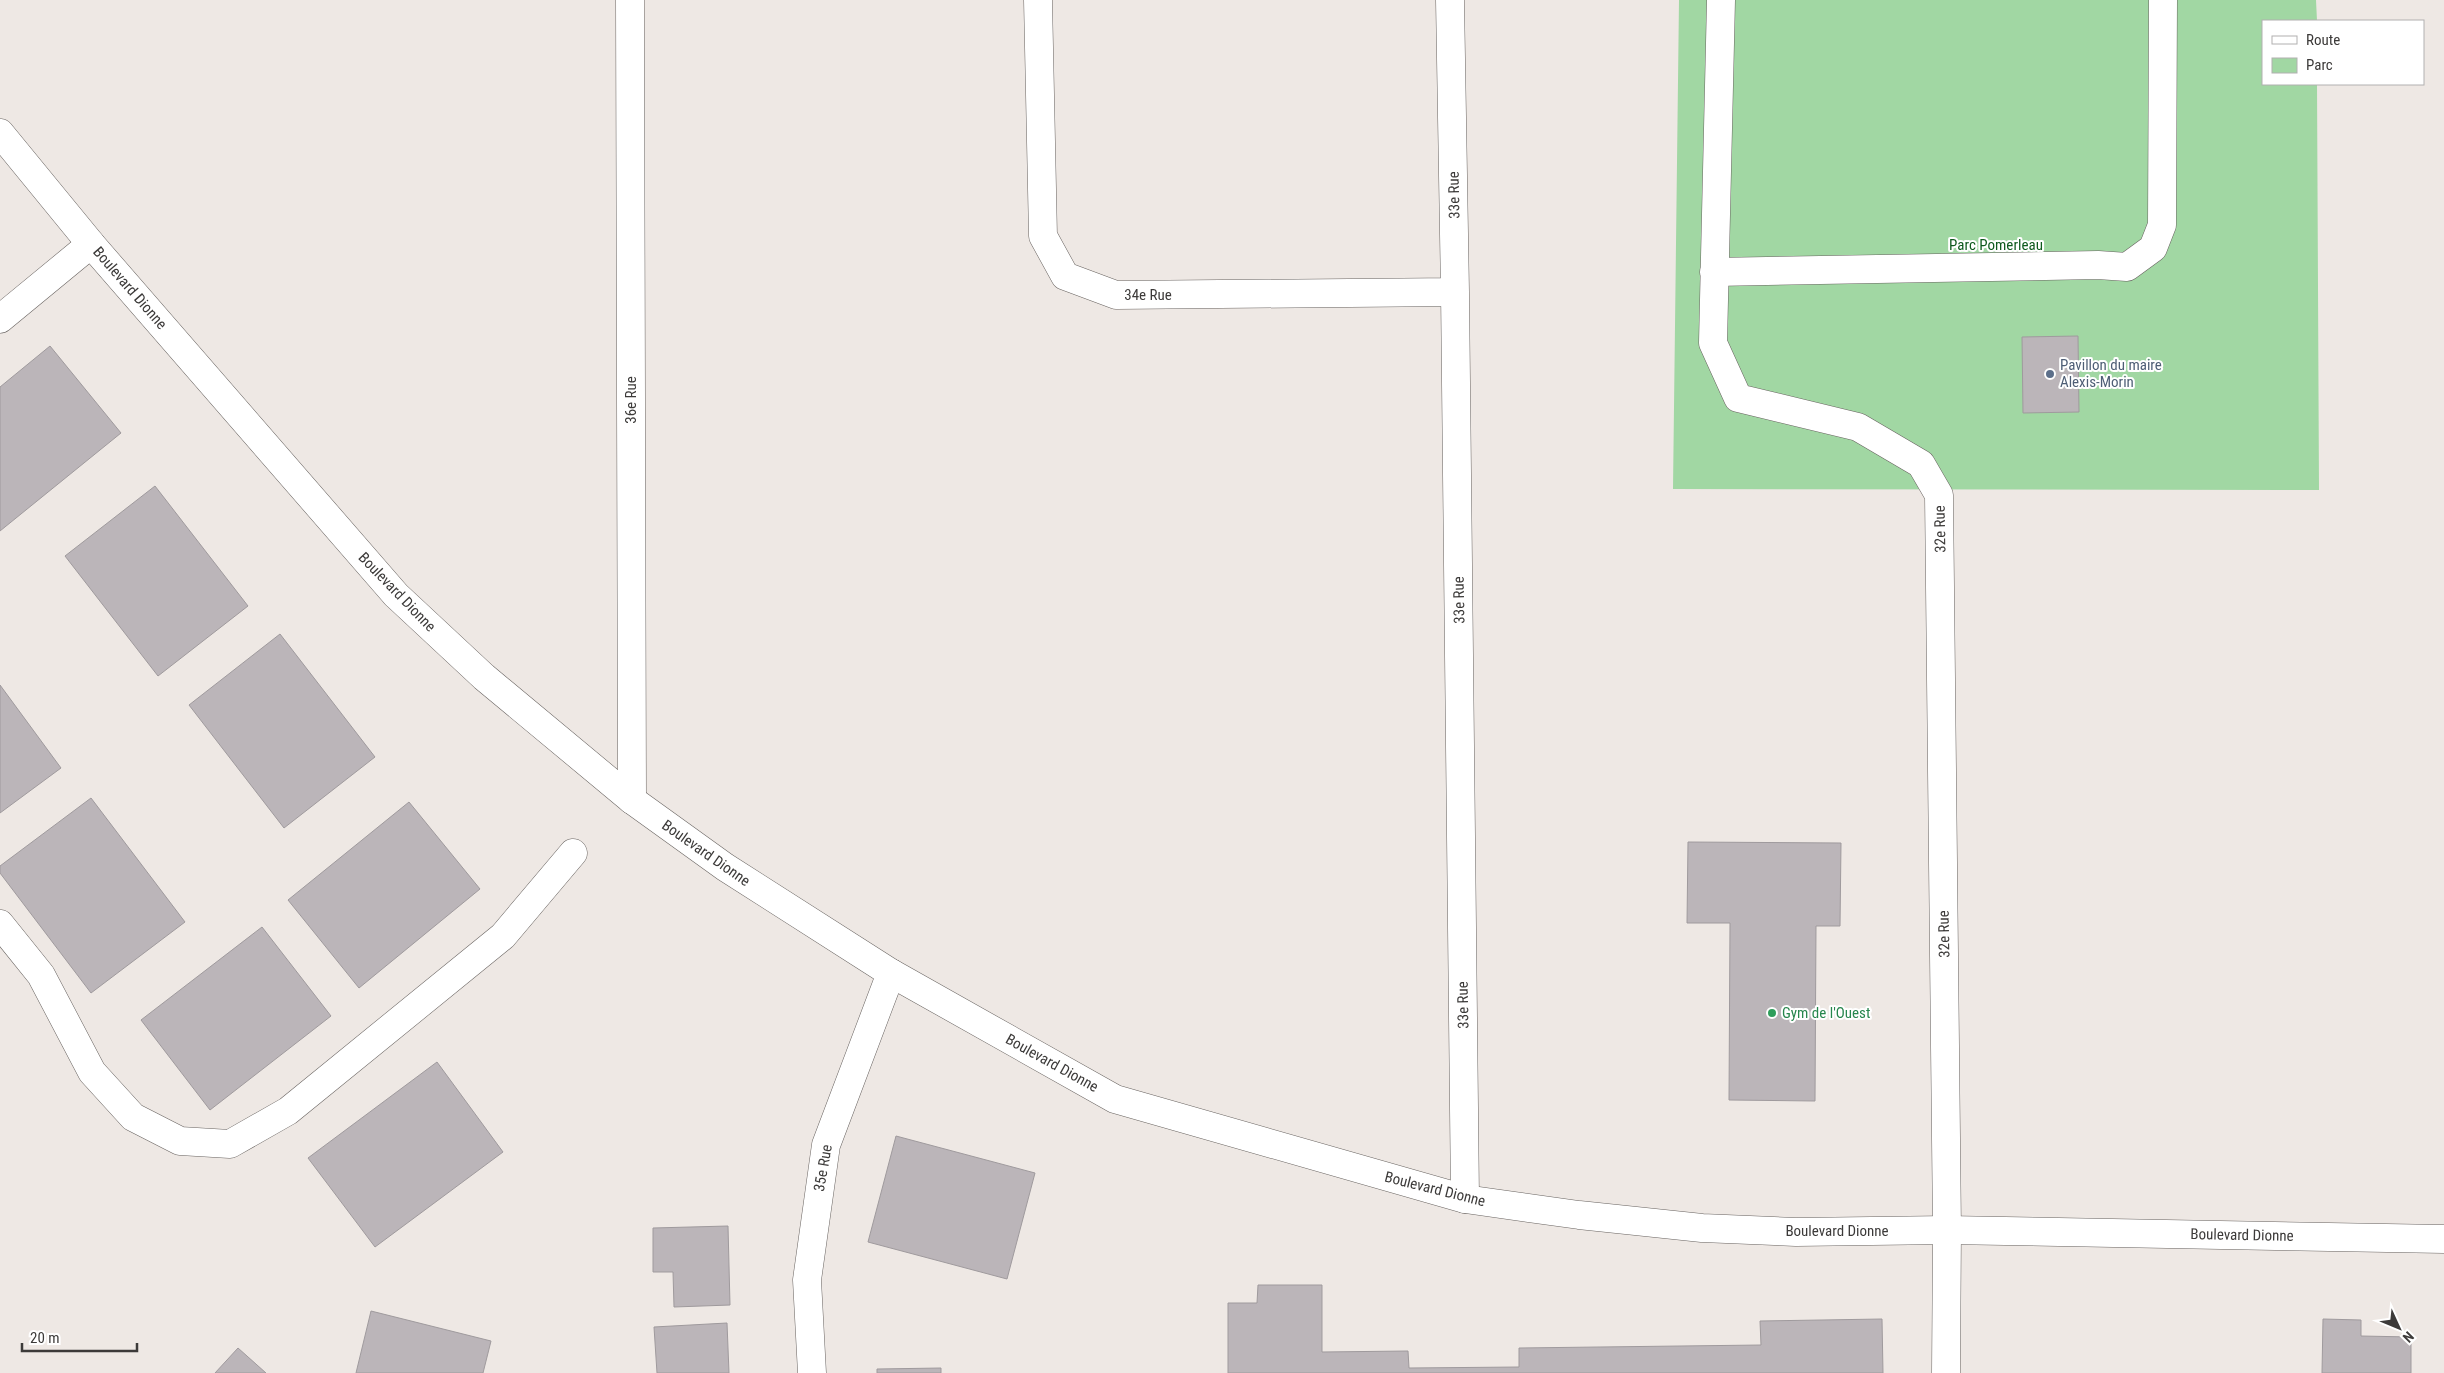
<svg xmlns="http://www.w3.org/2000/svg" width="2444" height="1373" font-family="'Roboto Condensed',sans-serif">
	<style>
		.green { fill: #a1d7a3 }
		.building { fill: #bbb5b9; stroke: #9f9a9d }
		.lines { fill: none; stroke-linecap: round; stroke-linejoin: round }
		.minor-casing { stroke: #686360; stroke-width: 29 }
		.major-casing { stroke: #686360; stroke-width: 29 }
		.minor { stroke: #fff; stroke-width: 28 }
		.major { stroke: #fff; stroke-width: 28 }
		.service-dot { fill: #5c6f8a; stroke: #fff; stroke-width: 2 }
		.leisure-dot { fill: #2e9e5b; stroke: #fff; stroke-width: 2 }
		.labels { text-anchor: middle; dominant-baseline: central; stroke-width: 4; stroke-linejoin: round; paint-order: stroke }
		.street-label { font-size: 15px; fill: #3c3a39; stroke: #fff }
		.park-label { font-size: 15px; fill: #0e5a1d; stroke: #fff }
		.service-label { font-size: 15px; fill: #4e5e75; stroke: #fff; text-anchor: start }
		.leisure-label { font-size: 15px; fill: #27864d; stroke: #fff; text-anchor: start }
	</style>
	<rect width="100%" height="100%" fill="#eee8e4"/>
	<path class="green" d="M1679,0H2316L2317,21H2263V84H2317L2319,490L1673,489Z"/>
	<path class="building" d="M2078,336L2079,412L2023,413L2022,337Z
		M50,346L121,433L0,531V387Z
		M155,486L248,606L158,676L65,556Z
		M280,634L375,757L284,828L189,705Z
		M0,685L61,768L0,813Z
		M91,798L185,922L91,993L0,873V866Z
		M409,802L480,889L359,988L288,900Z
		M1688,842L1841,843L1840,926H1816L1815,1101L1729,1100L1730,923H1687Z
		M262,927L331,1016L210,1110L141,1020Z
		M437,1062L503,1152L375,1247L308,1158Z
		M896,1136L1035,1173L1007,1279L868,1242Z
		M728,1226L730,1305L674,1307L673,1272H653V1228Z
		M1258,1285H1322V1352L1408,1351L1409,1368L1519,1367V1348L1761,1345L1760,1321L1882,1319L1883,1373H1228V1303H1257Z
		M371,1311L491,1341L483,1373H356Z
		M2323,1319L2361,1320V1336L2411,1337V1373H2322Z
		M727,1323L729,1373H657L654,1327Z
		M238,1348L266,1373H215Z
		M941,1368V1373H877V1369Z"/>
	<g class="lines">
		<g class="minor-casing">
			<path id="minor" d="M630,0L632,800
				M1038,0L1043,236L1065,276L1116,295L1455,292
				M1450,0L1455,292L1465,1199
				M1721,0L1713,343L1738,398L1858,427L1921,464L1939,495L1947,1230L1946,1373
				M1714,272L2098,265L2127,267L2153,248L2162,225L2163,0
				M0,319L91,244
				M0,924L41,975L92,1072L133,1117L180,1141L230,1144L288,1111L503,936L573,853
				M812,1373L807,1280L826,1145L891,973"/>
		</g>
		<g class="major-casing">
			<path id="major" d="M0,133L91,244L396,595L484,677L632,800L725,867L891,973L1115,1099L1465,1199L1579,1215L1702,1228L1796,1232L1947,1230L2444,1239"/>
		</g>
		<use href="#minor" class="minor"/>
		<use href="#major" class="major"/>
	</g>
	<circle class="service-dot" cx="2050" cy="374" r="5"/>
	<circle class="leisure-dot" cx="1772" cy="1013" r="5"/>
	<g class="labels">
		<g class="street-label">
			<text transform="translate(1454 195) rotate(-91)">33e Rue</text>
			<text transform="translate(130 288) rotate(49)">Boulevard Dionne</text>
			<text x="1148" y="295">34e Rue</text>
			<text transform="translate(631 400) rotate(-90)">36e Rue</text>
			<text transform="translate(1940 529) rotate(-91)">32e Rue</text>
			<text transform="translate(397 592) rotate(46)">Boulevard Dionne</text>
			<text transform="translate(1459 600) rotate(-91)">33e Rue</text>
			<text transform="translate(706 853) rotate(35)">Boulevard Dionne</text>
			<text transform="translate(1944 934) rotate(-91)">32e Rue</text>
			<text transform="translate(1463 1005) rotate(-91)">33e Rue</text>
			<text transform="translate(1052 1063) rotate(29)">Boulevard Dionne</text>
			<text transform="translate(823 1168) rotate(-80)">35e Rue</text>
			<text transform="translate(1435 1189) rotate(14)">Boulevard Dionne</text>
			<text x="1837" y="1231">Boulevard Dionne</text>
			<text transform="translate(2242 1235) rotate(1)">Boulevard Dionne</text>
		</g>
		<g class="park-label">
			<text x="1996" y="245">Parc Pomerleau</text>
		</g>
		<g class="service-label">
			<text x="2060" y="365">Pavillon du maire<tspan x="2060" dy="17">Alexis-Morin</tspan></text>
		</g>
		<g class="leisure-label">
			<text x="1782" y="1013">Gym de l'Ouest</text>
		</g>
	</g>
	<rect x="2262" y="20" width="162" height="65" fill="#ffffff" stroke="#b1b0b0"/>
	<rect x="2272" y="36" width="25" height="8" fill="#ffffff" stroke="#b1b0b0"/>
	<text x="2306" y="45" font-size="15" fill="#3c3a39">Route</text>
	<rect x="2272" y="58" width="25" height="15" fill="#a1d7a3" stroke="#b1b0b0"/>
	<text x="2306" y="70" font-size="15" fill="#3c3a39">Parc</text>
	<g transform="translate(2399 1328) rotate(134)" stroke="#ffffff" stroke-width="4" paint-order="stroke">
	<path d="M0-4L9 19L0 12L-9 19Z" fill="#3c3a39"/>
	<text y="-8" font-size="14" font-weight="bold" text-anchor="middle" fill="#3c3a39">N</text>
	</g>
	<path d="M22 1343v8h115v-8" fill="none" stroke="#3c3a39" stroke-width="2.5"/>
	<text x="30" y="1343" font-size="15" fill="#3c3a39" stroke="#ffffff" stroke-width="4" paint-order="stroke">20 m</text>
</svg>
